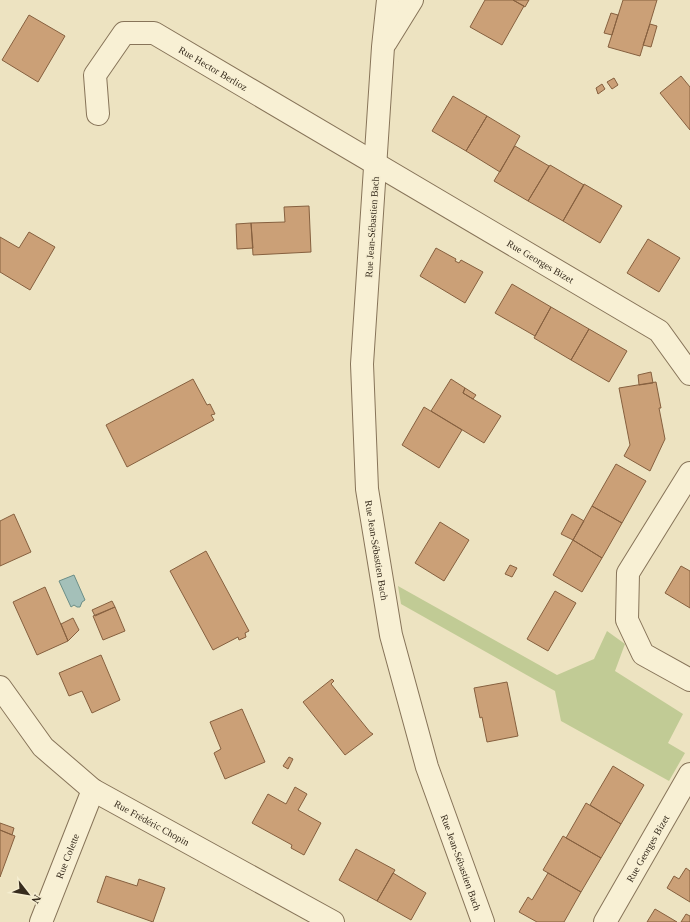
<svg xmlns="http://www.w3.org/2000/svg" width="690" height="922" font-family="Georgia,serif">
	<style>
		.green { fill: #c1cb95 }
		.water { fill: #a4c0b9; stroke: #6b8e87 }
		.building { fill: #cba077; stroke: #86603f }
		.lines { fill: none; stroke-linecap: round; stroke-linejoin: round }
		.street-casing { stroke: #877459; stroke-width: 24 }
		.street { stroke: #f8f0d4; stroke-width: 22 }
		.labels { text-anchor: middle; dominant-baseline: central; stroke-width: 3; stroke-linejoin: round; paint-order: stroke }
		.street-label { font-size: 10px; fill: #362b1d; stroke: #f5edd0 }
	</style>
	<rect width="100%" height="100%" fill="#ede3c1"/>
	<path class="green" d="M398,586L557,675L594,659L607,631L625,644L615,671L683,714L668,743L685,753L669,781L561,721L555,691L401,604Z"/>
	<path class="water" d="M74,575L85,600L82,602L80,607H77L74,605L71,607L59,581Z"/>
	<path class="building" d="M485,0H513L524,6L502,45L470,27Z
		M513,0H529L525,7Z
		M623,0H657L640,56L608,47Z
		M611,13L618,15L612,35L604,33Z
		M29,15L65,36L38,82L2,60Z
		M650,24L657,26L651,47L643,45Z
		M681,76L690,87V130L660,93Z
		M614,78L618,85L612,89L607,82Z
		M602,84L605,89L598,94L596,88Z
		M453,96L487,116L466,151L432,131Z
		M487,116L520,136L500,172L466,151Z
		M515,146L549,166L528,201L494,181Z
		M550,165L584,185L563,221L528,201Z
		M584,184L622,206L600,243L563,221Z
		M309,206L311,252L253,255L251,223L285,222L284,207Z
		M251,223L253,248L237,249L236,224Z
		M29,232L55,247L30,290L0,272V237L19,248Z
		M648,239L680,258L659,292L627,273Z
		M436,248L456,259L455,261L459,263L461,260L483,272L465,303L420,276Z
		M512,284L551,307L535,336L495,313Z
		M551,307L589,329L571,360L534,338Z
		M589,329L627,351L609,382L571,360Z
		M651,372L653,383L639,385L638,375Z
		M193,379L207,405L210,404L215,414L211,415L214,420L127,467L106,425Z
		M451,379L465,388L463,393L501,416L484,443L431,411Z
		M656,382L661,408H659L665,439L650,471L624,456L630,445L619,388Z
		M465,388L476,395L473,399L463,393Z
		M424,407L462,430L439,468L402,445Z
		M616,464L646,481L622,523L592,506Z
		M592,506L622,523L602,558L573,540Z
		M14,514L31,552L0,566V521Z
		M572,514L584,521L573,540L561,534Z
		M440,522L469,540L444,581L415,563Z
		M573,540L602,558L582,592L553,575Z
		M206,551L249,631L245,633L246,637L239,640L238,637L213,650L170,571Z
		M510,565L517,568L512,577L505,574Z
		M681,566L690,571V608L665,593Z
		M45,587L68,641L37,655L13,602Z
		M555,591L576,603L548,651L527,639Z
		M112,601L115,607L95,616L92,610Z
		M115,607L125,631L103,640L93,616Z
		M73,618L79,630L68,641L61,624Z
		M101,655L120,700L92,713L82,691L69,696L59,673Z
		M332,679L334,681L331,684L370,732L373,734L345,755L303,702Z
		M507,682L518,736L487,742L482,717L480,718L474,688Z
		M242,709L265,762L225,779L214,753L221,749L210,722Z
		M289,757L293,759L288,769L283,766Z
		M613,766L644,785L621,824L590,805Z
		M295,787L307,794L298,810L321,823L304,855L291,848L292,845L252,823L268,794L286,804Z
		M586,803L621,824L601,858L566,838Z
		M0,823L14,828L12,835L0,830Z
		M0,830L15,836L0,877Z
		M563,836L601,858L581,892L543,870Z
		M356,849L395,870L377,901L339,880Z
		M686,868L690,871V902L667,888L674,876L679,879Z
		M393,873L426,893L411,920L377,901Z
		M548,873L581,892L564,922H537L519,912L528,897L532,900Z
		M106,876L137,886L139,879L165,888L153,922L97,902Z
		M655,909L677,922H647Z
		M686,914L690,916V922H681Z"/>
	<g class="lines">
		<g class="street-casing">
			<g id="street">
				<path id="s1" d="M388,0L383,47L362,364L367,489L391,635L427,767L483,922"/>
				<path d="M386,42L412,0"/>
				<path id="s2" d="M98,114L95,75L124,33H154L659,331L690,374"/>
				<path d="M690,473L628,573L627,620L643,654L690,680"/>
				<path id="s3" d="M0,687L43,747L93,790L333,922"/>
				<path id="s4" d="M41,922L93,790"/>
				<path id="s5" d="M605,922L690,774"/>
			</g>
		</g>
		<use href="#street" class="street"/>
	</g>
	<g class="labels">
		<g class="street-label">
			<text stroke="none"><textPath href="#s2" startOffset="189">Rue Hector Berlioz</textPath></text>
			<text transform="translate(372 227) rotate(-86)">Rue Jean-Sébastien Bach</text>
			<text stroke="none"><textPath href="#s2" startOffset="569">Rue Georges Bizet</textPath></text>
			<text stroke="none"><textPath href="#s1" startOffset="552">Rue Jean-Sébastien Bach</textPath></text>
			<text stroke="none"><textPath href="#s3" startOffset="207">Rue Frédéric Chopin</textPath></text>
			<text stroke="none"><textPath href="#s5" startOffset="85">Rue Georges Bizet</textPath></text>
			<text stroke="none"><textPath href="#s4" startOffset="71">Rue Colette</textPath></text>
			<text stroke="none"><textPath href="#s1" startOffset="876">Rue Jean-Sébastien Bach</textPath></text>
		</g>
	</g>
	<g transform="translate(28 894) rotate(121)" stroke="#f5edd0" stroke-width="3" paint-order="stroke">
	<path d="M0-3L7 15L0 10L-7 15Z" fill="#362b1d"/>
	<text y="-6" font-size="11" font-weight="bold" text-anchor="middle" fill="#362b1d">N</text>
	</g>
</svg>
